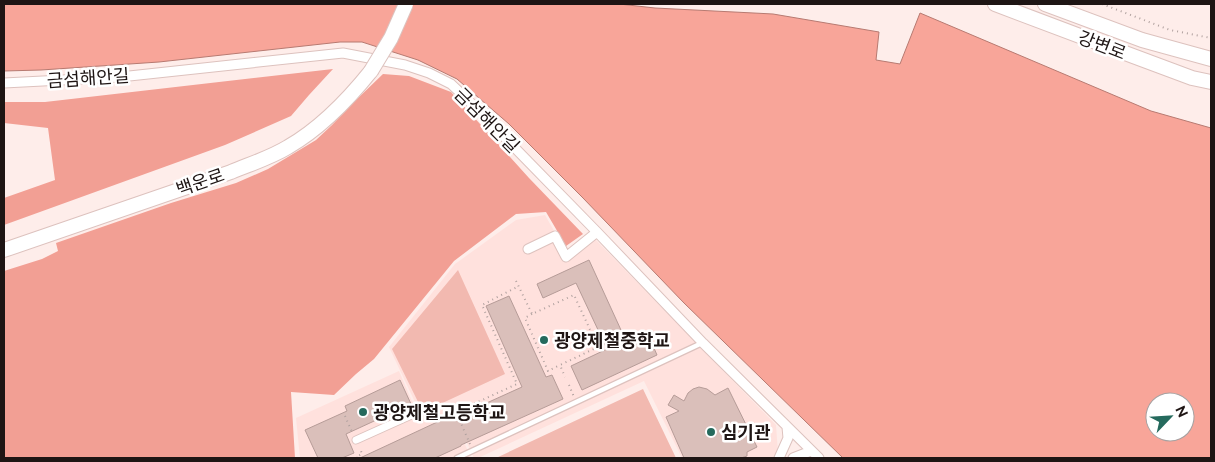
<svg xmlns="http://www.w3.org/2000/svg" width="1215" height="462" font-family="Raleway,'Noto Sans KR',sans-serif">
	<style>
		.built { fill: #ffe1dd }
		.green { fill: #f2b9b0 }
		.forest { fill: #f29f94 }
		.water { fill: #f8a599; stroke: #b77a71; fill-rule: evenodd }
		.building { fill: #dabfba; stroke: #b69c98 }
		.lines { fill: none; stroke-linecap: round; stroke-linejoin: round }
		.service-casing { stroke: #ddc2be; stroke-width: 7 }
		.pedestrian-casing { stroke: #ddc2be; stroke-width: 9 }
		.minor-casing { stroke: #ddc2be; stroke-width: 11 }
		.secondary-casing { stroke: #ddc2be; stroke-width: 16 }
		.path { stroke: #b0a19f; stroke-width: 2; stroke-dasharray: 1 4; stroke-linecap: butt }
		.service { stroke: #fff; stroke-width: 4.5 }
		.pedestrian { stroke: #fff; stroke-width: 7 }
		.minor { stroke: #fff; stroke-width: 9 }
		.secondary { stroke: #fff; stroke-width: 14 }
		.secondary-bridge-casing { stroke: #ddc2be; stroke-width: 16; stroke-linecap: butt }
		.secondary-bridge { stroke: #fff; stroke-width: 14 }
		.poi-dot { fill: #256a5d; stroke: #fff; stroke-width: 2 }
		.labels { text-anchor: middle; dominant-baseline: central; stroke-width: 5; stroke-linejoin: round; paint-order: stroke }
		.street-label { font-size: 18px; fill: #1e1514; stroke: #fff }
		.poi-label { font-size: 18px; font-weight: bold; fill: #1e1514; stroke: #fff; text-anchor: start }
	</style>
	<rect width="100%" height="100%" fill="#feedea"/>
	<path class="built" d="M545,215L565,250L591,235L776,425L778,453L772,458H682L644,381L478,458H474L449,404L422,417L389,347L455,264L516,220Z
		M399,371L420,420L448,407L471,458H300L296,418Z"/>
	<path class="green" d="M458,270L505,374L423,412L392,349Z
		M643,389L676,458H496Z"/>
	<path class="forest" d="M333,69L309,95L291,116L225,145L4,225V198L55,180L48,128L4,123V102H45Z
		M383,74L409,76L451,92L529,178L583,234L566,246L546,212L516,214L454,261L374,359L356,374L334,395L291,392L295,458H4V271L42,259L58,251L56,243L171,203L236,183L268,169L316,140L332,125L355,101Z"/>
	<path class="water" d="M4,4H619L655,8L773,14L879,32L876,60L900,64L920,13L1151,111L1211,128V458H843L684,303L583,198L509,124L457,79L418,60L362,42H340L159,62L41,70L4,71ZM1155,402H1185V432H1155Z"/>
	<path class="building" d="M589,260L626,341L647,332L657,355L582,390L571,366L607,349L576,283L543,298L537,284Z
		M509,296L546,377L552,375L563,399L461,445V446L435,458H360L448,417L449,420L522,387L486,306Z
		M400,380L411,404L346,434L354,453L342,458H318L305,430L347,411L345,406Z
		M699,387L707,389L715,395L728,388L757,447L747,452V456L741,458H684L666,417L679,411L668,405L674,395L684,401L688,393L693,389Z"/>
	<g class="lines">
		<g class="service-casing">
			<path id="service" d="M457,458L702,343"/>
		</g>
		<g class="pedestrian-casing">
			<path id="pedestrian" d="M356,440L416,413"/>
		</g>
		<g class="minor-casing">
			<path id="minor" d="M4,83L120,77L343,53L405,65L429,73L451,84L468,100L597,232L703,343L819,458
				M528,249L555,236L566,257L597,232
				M779,458L788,438L787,427
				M793,458L811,451"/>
		</g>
		<g class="secondary-casing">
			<path id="secondary" d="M995,4L1133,56L1192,78L1211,82
				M1045,4L1142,40L1211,59
				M4,250L231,172C250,164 270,158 288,147C321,128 347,101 371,71"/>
		</g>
		<path class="path" d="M1102,4L1170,30L1211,38
			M516,281L532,314L574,295L598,347L560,365L565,377
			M532,314L525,318L548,371L560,365
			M569,385L574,397
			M345,416L352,432
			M470,444L456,412L517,384L482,305L519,286
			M357,458L356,457L362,454L360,448"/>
		<use href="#service" class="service"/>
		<use href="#pedestrian" class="pedestrian"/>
		<use href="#minor" class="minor"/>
		<use href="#secondary" class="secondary"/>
		<g class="secondary-bridge-casing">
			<path id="secondary-bridge" d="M371,71L391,38L406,4"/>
		</g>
		<use href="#secondary-bridge" class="secondary-bridge"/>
	</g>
	<g class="poi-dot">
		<circle cx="544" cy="340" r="5"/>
		<circle cx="363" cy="412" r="5"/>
		<circle cx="711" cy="432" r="5"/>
	</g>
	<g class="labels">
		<g class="street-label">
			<text transform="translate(1102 45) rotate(21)">강변로</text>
			<text transform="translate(88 78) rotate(-4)">금섬해안길</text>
			<text transform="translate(487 120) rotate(45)">금섬해안길</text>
			<text transform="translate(200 182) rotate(-19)">백운로</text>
		</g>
		<g class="poi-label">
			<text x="554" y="340">광양제철중학교</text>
			<text x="373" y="412">광양제철고등학교</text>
			<text x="721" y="432">심기관</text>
		</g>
	</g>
	<rect width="1215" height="462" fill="none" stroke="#1e1514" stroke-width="10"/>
	<g transform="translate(1170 417) rotate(65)"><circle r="24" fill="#ffffff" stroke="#a5a1a1"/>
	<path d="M0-4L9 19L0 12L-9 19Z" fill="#256a5d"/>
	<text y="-8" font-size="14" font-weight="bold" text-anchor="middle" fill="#1e1514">N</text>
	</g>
</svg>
